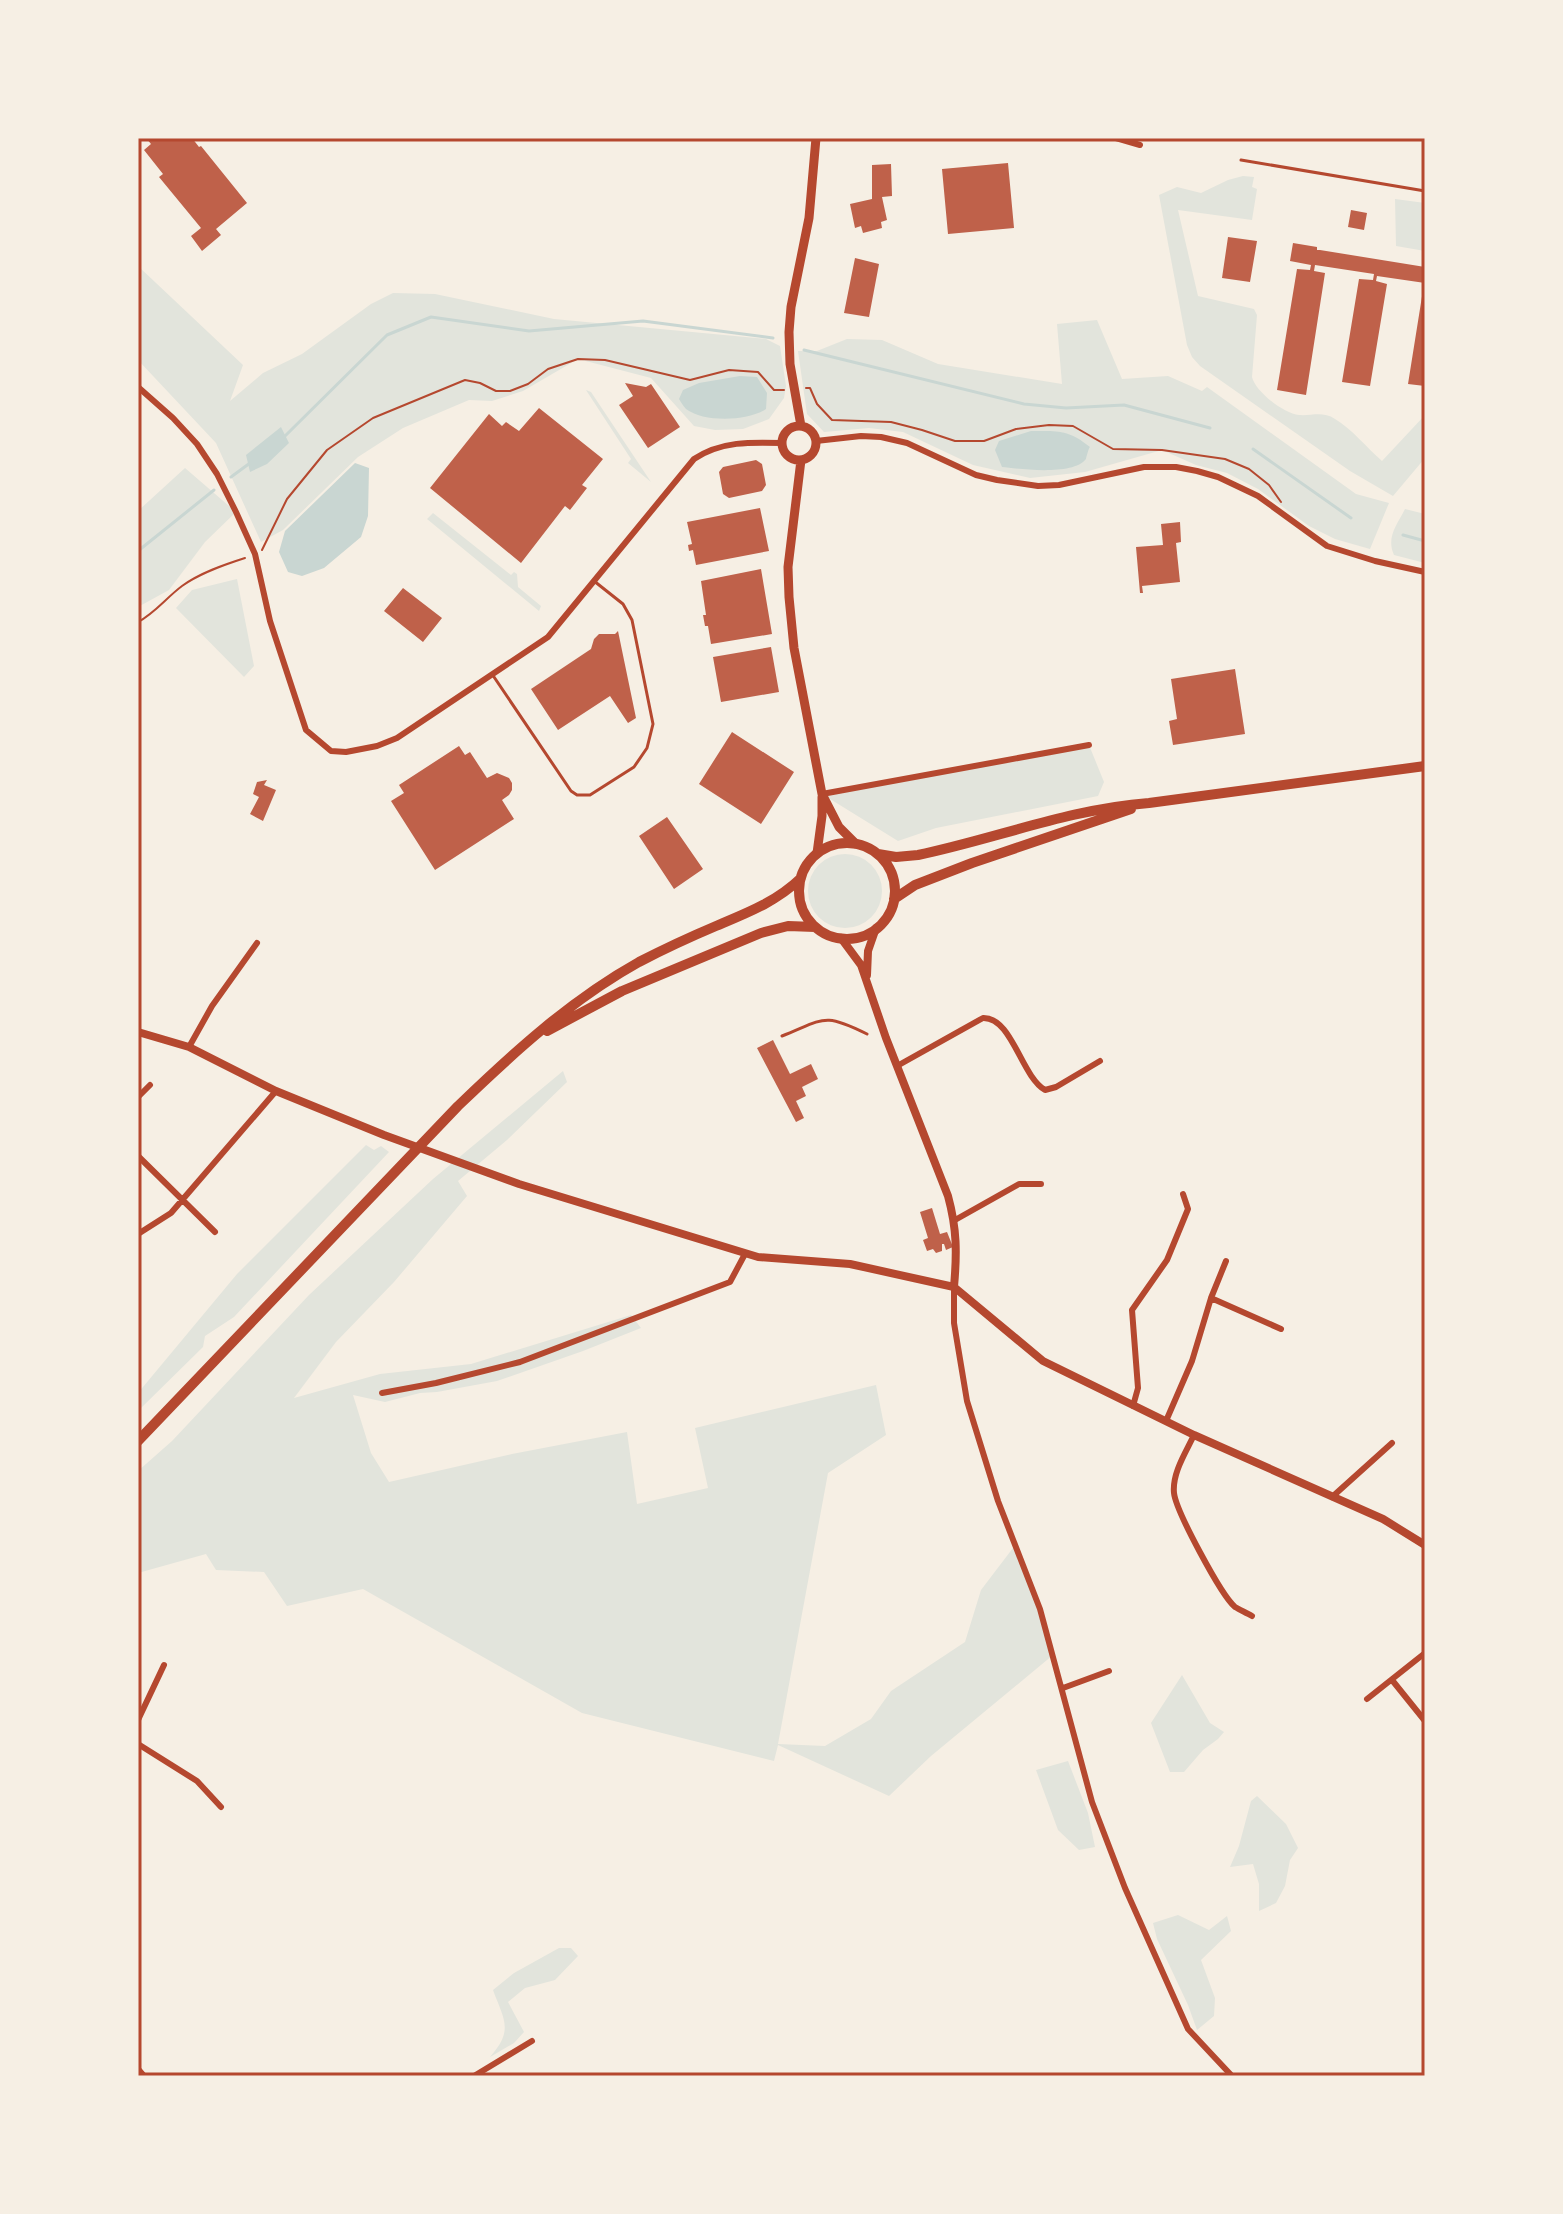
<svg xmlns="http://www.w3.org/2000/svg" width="1563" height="2214" font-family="Helvetica,sans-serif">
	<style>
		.green { fill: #e2e4dc }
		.water { fill: #c9d6d2 }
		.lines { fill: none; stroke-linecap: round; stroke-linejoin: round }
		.stream { stroke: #c9d6d2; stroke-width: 3 }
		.building { fill: #bf614a }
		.path { stroke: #b5482f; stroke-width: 2 }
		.service { stroke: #b5482f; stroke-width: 3 }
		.minor { stroke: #b5482f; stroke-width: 6 }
		.tertiary { stroke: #b5482f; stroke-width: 8 }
		.secondary { stroke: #b5482f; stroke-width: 9 }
		.primary { stroke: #b5482f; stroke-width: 10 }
		.neatline { fill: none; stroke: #b5482f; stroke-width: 3 }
	</style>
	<rect width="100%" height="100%" fill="#f6efe4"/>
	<path class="green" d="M1243,176L1254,177L1252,187L1257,189L1252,220L1178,210L1198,296L1254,309L1257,315L1252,377C1255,391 1284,414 1299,415C1312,416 1323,411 1335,419C1351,428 1368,449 1382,461L1425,415V458L1393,496L1350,471L1200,366L1192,357L1187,345L1159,195L1177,187L1201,193L1228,180Z
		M1395,199L1425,203V251L1396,246Z
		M138,266L243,365L230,401L263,373L302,354L371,304L393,293L435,294L554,319L766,339L780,346L786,386L784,398L769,419L743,429L715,430L694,426L651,378L578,359L523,391L492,401L469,400L403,428L358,457L283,530L261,542L216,443L138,360Z
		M1097,320L1122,379L1168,376L1202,391L1207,387L1356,494L1389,503L1370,549L1335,539L1309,526L1258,489L1227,473L1196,465L1162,450L1085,472L1030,478L973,465L903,432L869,428L824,432L807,414L798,351H817L847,339L882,340L938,364L1062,384L1057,324Z
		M586,390L591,392L651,482L628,463L631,459Z
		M185,468L236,512L205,542L169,590L138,607V511Z
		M1405,509L1425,514V563L1394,555C1386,537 1397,525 1405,509Z
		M433,513L511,575L514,572L517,574L518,587L541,606L539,611L427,519Z
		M237,579L254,666L244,677L176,608L192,590Z
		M1089,745L1104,782L1098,796L936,828L898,841L822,794Z
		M808 891a37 37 0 1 1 74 0a37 37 0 1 1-74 0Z
		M563,1071L567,1082L507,1140L458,1181L467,1196L394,1282L336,1342L294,1398L380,1374L471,1364L631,1315L641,1328L583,1351L497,1381L437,1392L420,1393L385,1402L353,1395L371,1453L389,1482L512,1454L627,1432L637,1504L708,1488L695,1428L876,1385L886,1435L828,1473L778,1744L825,1746L871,1719L891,1691L965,1642L981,1590L1016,1544L1053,1655L931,1756L889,1796L778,1745L774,1761L582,1713L363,1589L287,1606L264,1572L216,1570L206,1554L138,1573V1471L172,1441L309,1295L433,1179Z
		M366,1145L374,1150L381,1146L389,1152L234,1317L205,1336L203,1347L138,1411V1393L237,1274Z
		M1182,1675L1210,1723L1224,1732L1218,1739L1203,1750L1184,1772H1170L1151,1723Z
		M1068,1761L1088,1813L1095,1847L1079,1850L1058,1830L1036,1770Z
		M1257,1796L1286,1824L1298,1848L1290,1860L1285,1886L1276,1903L1259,1911V1884L1253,1864L1230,1867L1239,1846L1251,1801Z
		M1178,1915L1209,1930L1227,1916L1231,1931L1201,1960L1215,1998L1214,2016L1197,2030L1188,2005L1157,1939L1153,1923Z
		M559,1948H571L578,1956L555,1980L525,1988L508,2002L524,2032L514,2043L490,2057C514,2030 504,2020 493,1990L514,1973Z"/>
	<path class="water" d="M740,376L757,377L767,393L766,409C749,421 704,423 686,409C683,406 681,402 679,399L683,390L699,383Z
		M281,427L289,443L267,464L250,472L246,455Z
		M1031,431C1057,431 1068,429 1090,447C1089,447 1086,458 1086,459C1073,476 1020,469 1002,467L995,450L999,441Z
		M355,463L369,468L368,516L361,537L324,568L302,576L288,572L279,552L285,531Z"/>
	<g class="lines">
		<path class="stream" d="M804,350L1024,404L1066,408L1124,405L1210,428
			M284,437L387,335L431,317L529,331L643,321L773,338
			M1253,449L1351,518
			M231,477L250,463
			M1403,535L1425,541
			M138,551L214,490"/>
	</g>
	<path class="building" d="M146,138H192L199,147L201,146L247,203L216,229L221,235L202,251L191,236L201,228L159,177L163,174L144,150L151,144Z
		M1008,163L1014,228L948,234L942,169Z
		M891,164L892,196L882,197L887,220L881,222L882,228L863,233L861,226L855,228L850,204L872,199V165Z
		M1351,210L1367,213L1364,230L1348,227Z
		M1228,237L1257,241L1250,282L1222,278Z
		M1293,243L1317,247V250H1320L1425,267V283L1377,276L1376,281L1387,284L1370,386L1342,382L1359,279L1373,280L1374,274L1315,265L1314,271L1325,273L1306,395L1277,390L1297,269L1310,270L1311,265L1290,261Z
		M855,258L879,264L869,317L844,313Z
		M1423,290H1425V386L1408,384Z
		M625,383L646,387L651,384L680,427L648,448L619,405L633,396Z
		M539,408L603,459L582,485L587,488L570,510L565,506L521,563L430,488L489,414L502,426L506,422L519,431Z
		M756,460L762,464L766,485L762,491L729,498L723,494L719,472L723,467Z
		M760,508L769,551L696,565L693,550L689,551L688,545L692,544L687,522Z
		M1180,522L1181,542L1176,543L1180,582L1142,586L1143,593H1140L1136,547L1163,545L1161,524Z
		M761,569L772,634L711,644L708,626H705L703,615H706L701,581Z
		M403,588L442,618L423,642L384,611Z
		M618,631L636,718L628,723L610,696L558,730L531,689L591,649L594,639L599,634H615Z
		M771,647L779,692L721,702L713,657Z
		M1235,669L1245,734L1173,745L1169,721L1177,719L1171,679Z
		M732,732L794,772L761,824L699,784Z
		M459,746L465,755L470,752L487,778L497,773L509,778L512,783V790L509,795L502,800L514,819L435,870L391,801L404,793L399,785Z
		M267,780L264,785L276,790L263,821L250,814L259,797L253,794L257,782Z
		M667,817L703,869L674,889L639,836Z
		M773,1040L790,1074L811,1064L818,1079L802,1087L806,1096L796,1101L804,1118L796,1122L757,1048Z
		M932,1208L940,1234L947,1232L953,1247L946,1250L944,1244H942V1251L936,1253L933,1249L927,1251L923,1240L928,1238L920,1212Z"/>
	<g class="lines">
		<path class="path" d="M806,388H810L817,404L832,420L891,422L922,430L955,441H984L1016,429L1049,425L1073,426L1113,449L1162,450L1225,459L1249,469L1269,485L1281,502
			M262,550L287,499L327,450L373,418L465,380L480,383L496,391H510L528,384L548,369L578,359L605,360L690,380L729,370L758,372L774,390H784
			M138,622C155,613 166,598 182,586C200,573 223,565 245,558"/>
		<path class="service" d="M1241,160L1425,191
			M492,674L571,791L577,795H590L634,767L647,748L653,724L632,620L623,604L594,581
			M782,1036C825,1019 823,1012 867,1034"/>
		<path class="minor" d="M1116,138L1140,145
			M138,387L173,418L197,444L217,474L236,512L255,554L270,621L306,730L331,751L346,752L377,746L397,738L548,637L694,459C721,441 751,442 782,443
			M816,441L861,436L881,437L907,443L976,475L997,480L1038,486L1059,485L1144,467H1176L1197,471L1218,477L1258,496L1327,546L1375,561L1425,572
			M822,794L1089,745
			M189,1047L212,1006L257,943
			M897,1066L983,1018C1012,1017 1021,1076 1045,1090L1056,1087L1100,1061
			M138,1097L150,1085
			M138,1156L215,1232
			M955,1220L1019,1184H1041
			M138,1234L171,1213L276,1091
			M954,1287V1323L967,1401L998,1501L1040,1609L1092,1802L1125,1888L1188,2029L1232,2076
			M1211,1298L1281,1329
			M382,1393L436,1383L520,1362L730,1282L745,1254
			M1133,1406L1138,1388L1132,1310L1167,1260L1188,1209L1183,1194
			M1166,1421L1192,1361L1211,1298L1226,1261
			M1194,1435C1186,1452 1172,1473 1174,1493C1176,1511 1221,1595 1235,1607C1240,1610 1247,1613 1252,1616
			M1332,1497L1392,1443
			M1392,1680L1425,1721
			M1063,1688L1109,1671
			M1367,1699L1425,1653
			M138,1720L164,1665
			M138,1744L197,1781L221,1807
			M138,2069L144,2076
			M474,2076L532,2041"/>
		<path class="tertiary" d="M841,938L861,965L886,1038L948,1196C957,1229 957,1253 954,1287
			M867,975L868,951L876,928
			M138,1032L189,1047L276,1091L384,1135L519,1184L758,1257L850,1264L954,1287L1043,1361L1194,1435L1383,1519L1425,1545"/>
		<path class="secondary" d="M801,426L790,364L789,332L791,307L809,218L816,138
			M782 443a17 17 0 1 1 34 0a17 17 0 1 1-34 0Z
			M801,460L788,567L789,597L794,648L822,794L839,827L856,844
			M817,853L822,816V797"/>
		<path class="primary" d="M799 891a48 48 0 1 1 96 0a48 48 0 1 1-96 0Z
			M878,854L896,857L918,855C995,839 1069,809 1149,803L1425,766
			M894,899L915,885L972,863L1131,809
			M547,1031L622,991L761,933L788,926L815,927
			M138,1441L458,1106C514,1052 571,1000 639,962C664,949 690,937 716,926C747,913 776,902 801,878"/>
	</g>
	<rect width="1563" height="2214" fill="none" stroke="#f6efe4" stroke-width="280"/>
	<rect x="140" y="140" width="1283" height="1934" class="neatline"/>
</svg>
